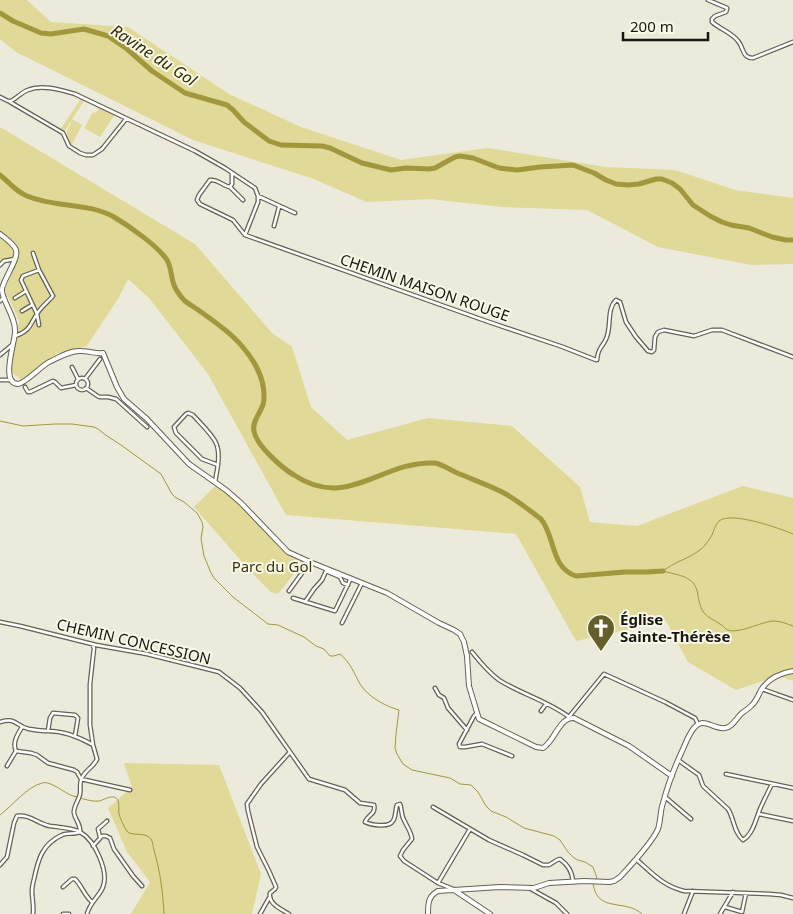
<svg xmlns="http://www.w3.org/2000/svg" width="793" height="914" font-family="'Noto Sans',sans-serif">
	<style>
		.green { fill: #e0d997 }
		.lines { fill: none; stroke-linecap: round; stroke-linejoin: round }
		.stream { stroke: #a1973d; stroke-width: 1 }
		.river { stroke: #a1973d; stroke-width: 5 }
		.street-casing { stroke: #636253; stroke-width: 5 }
		.secondary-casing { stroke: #636253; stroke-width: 6 }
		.street { stroke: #fff; stroke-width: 2.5 }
		.secondary { stroke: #fff; stroke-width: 4 }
		.labels { text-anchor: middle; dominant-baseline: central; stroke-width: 4; stroke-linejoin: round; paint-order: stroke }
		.street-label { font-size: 15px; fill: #171711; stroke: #faf8e8 }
		.park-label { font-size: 15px; fill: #3a360f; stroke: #faf8e8 }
		.poi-label { font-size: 15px; font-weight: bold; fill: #171711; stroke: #faf8e8; text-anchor: start }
		.water-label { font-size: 16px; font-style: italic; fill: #302b03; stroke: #faf8e8 }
	</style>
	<rect width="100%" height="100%" fill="#ecebdb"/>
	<path class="green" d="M0,0H27L51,22L128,27L229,94L301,127L401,160L488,148L606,167L675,170L735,190L793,198V264L751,265L658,247L587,210L502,207L430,199L367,202L311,178L193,140L16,52L0,39Z
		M81,97L86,100V101H84L72,119L82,125L71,146L68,143L66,136L67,134V131L72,121H71L64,132L60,130L78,103Z
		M99,106L115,114L100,137L84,128L93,112L96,113L99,108L97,107Z
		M0,127L195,244L272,333L292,347L311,407L347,440L428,418L512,426L580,487L590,522L637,526L743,486L793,498V681L778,676L736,690L688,662L666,621L576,641L516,534L286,515L208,374L149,298L128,279L119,297L87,346L58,353L21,380L11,372L19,321L5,290L13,269L7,259L0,265Z
		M216,485L230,495L245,509L282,550L308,563L303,570L300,568L297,572L296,571L278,594L271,592L250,571L194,507Z
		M124,763L219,765L261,874L252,914H131L150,882L127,852L108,808L132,787Z"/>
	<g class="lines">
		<path class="stream" d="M0,421L23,426L55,424H72L94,427L98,429L107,436L121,445L161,474L172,494L175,497L184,502L197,513L202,522L203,527L201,538L204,556L211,573L214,578L233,597L268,624L278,625L304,637L316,646L324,649L330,656H334L340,654C350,662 354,673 360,684C368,697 385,706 399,710L396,734L395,748L397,754L403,764L412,770L450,778L460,784L471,785L478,792L486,806L491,811L506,817L524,828L554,836L560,840L568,852L574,858L578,860L585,862L593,867L597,878L593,882C596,914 625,898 642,914
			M663,571C679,576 695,575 698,595C699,601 700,608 704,613C708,618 715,620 720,624C722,625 724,627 726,629C736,636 762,621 774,621C781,621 787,624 793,626
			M663,571C674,562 688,559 700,550C705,546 709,540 712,535C714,530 715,525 719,521C731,511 779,528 793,534
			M0,815C13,805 27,787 42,783C50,780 64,793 73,796C81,798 91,802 99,801C104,800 109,796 114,797C121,799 118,808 119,814C120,818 123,824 125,828C129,839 144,830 151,839C153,842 153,847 154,850C160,871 163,892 164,914"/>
		<path class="river" d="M0,13L13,21L41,33L51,34L84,29L108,36L127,49L152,71L185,93L227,105L233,110L244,122L269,141L281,145L322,146L330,148L362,163L391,170L406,168L429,169L435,168L455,157L460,156L473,158L499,168L517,170L540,167L573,165L594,173L606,180L616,184L628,185L639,184L656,179H662L672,183L680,189L693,205L710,216L722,222L731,225L749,228L772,237L786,240H793
			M0,175C9,182 16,192 27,196C55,208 87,202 114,217C129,226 158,246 167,260C171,267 171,275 173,282C175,289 180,296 185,301C190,305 196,308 201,312C215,322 230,332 241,345C254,360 264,376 264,396C264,400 264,404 262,407C259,415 252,422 254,431C256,445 282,468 294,475C348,511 382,460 435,463C441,464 449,469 455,472C471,479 489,485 504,493C517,500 529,510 541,519C556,538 550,567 576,576L625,572H647L663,571"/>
		<g class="street-casing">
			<path id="street" d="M708,0L727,8V9L726,12L715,16L712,19V22C720,29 732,33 738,41C744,48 742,58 753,58L793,42
				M0,97L8,101H11C17,98 22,92 28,90C42,84 61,90 75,94L195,151L225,168L255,188L258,196V202L245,235
				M10,102L63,133L69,146L80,153L86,155H93L102,149L126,119
				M232,173V184L230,187C223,186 218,179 210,180L199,195L197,200L200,204L233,220L245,235L486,321L563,347L596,360H597C598,347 602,348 606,339C612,327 606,310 616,300L620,302L626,322L636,337L648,351L652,352L654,350L655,337L658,332L664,330L694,336L712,330H722L793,357
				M230,187L243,200
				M258,196L295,213
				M274,226L279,207
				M0,265L4,261L15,259
				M39,270L23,276L21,280L37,314L39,325
				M15,298L26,291
				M0,301L4,297
				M22,311L32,305
				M15,336C30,331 29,326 37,314C41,307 48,302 53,296L39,270L33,253
				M0,355L12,345
				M72,367L78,379
				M76 384a6 6 0 1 1 12 0a6 6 0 1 1-12 0Z
				M85,379L100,359
				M0,380H10
				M25,387L28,392H30L53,381L55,382L61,388L76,385
				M86,388L99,397H108L116,399L147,427
				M215,482C217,471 221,454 216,443C212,434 200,423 193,415L188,413L186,414L174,427L176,433L202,459L218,465
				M289,591L310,562
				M293,598L335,611L351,578
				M305,602L314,589L322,580L326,571L340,577L343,583L348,585
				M0,622L20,626L96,645L147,654L219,672L240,688L262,712L309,779L345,790L360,803L374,805C376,815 368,814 365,822C371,825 389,828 393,821C396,817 395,810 397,805L400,804C402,809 401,815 404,820C407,827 411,831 412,839L403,850L400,856L404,861L438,883L453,889
				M342,623L362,583
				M472,652C480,662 488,672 499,680C521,694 548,701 569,717
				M435,688L439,695L444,698L448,708L467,730
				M762,689L793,700
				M541,711L546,704
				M477,713L474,716L459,744L460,747H465L482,744L512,756
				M568,718L604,674L665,702L695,718L698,724
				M0,722C17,717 15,726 29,729C35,730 41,731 48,731C64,731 79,737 93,745
				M22,727C18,734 12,742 16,751L31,753L37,755L48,763L74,770L77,772L81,779L130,790
				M48,731L50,718L53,713L75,715L78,718L75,736
				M678,760L699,775L703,786L728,809C734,818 734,833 743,840C753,834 756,819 760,809C764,800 768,792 772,784
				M7,766L16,751
				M726,774L793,788
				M665,797L691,819
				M433,807L489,840L523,855L543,865H549L557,860L560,859C568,865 572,871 573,882
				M759,814L793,821
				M100,837L98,829L107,821
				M93,846L102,836H106L110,838L114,849L133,876L142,886
				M637,860C652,873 663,886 684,891L769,894L781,895L793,898
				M0,865L7,857L14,823L17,816C30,814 38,824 50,826C58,827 73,828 80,832C95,840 109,872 103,887C99,897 90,902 87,914
				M438,883L470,829
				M63,887L72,879H75C82,886 84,895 92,902
				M531,889L556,903L567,914
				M725,907L742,912L746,893
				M33,914C34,906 32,898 32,891C32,887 33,883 34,879C38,860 42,844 62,835C68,832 74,835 80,832C81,824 75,820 74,813C73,807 79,800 80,794C81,789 79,782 82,778C85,770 94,767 97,759L93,745L90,725V684L94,648L92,644
				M63,914H69
				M260,914L269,898
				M289,914C281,909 268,904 270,893L275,889L276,887L269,871L257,847L248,811L247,804L261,784L290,752
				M684,914L693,891
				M720,914L733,892"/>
		</g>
		<g class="secondary-casing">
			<path id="secondary" d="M0,234C5,238 14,244 16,250C19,259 4,278 2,289C1,300 16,316 15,332C15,342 0,384 18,384C26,383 40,367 49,362C58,358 70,350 81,351C89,351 96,354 103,353L117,387L124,399L147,419L189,464L226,490L241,503L288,552L310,562L387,593L439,623L454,630L460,634L464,642L467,656L469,686L479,719L536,747L543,748C555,741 559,717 574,718L629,746L672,776
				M454,890L490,914
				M428,914C428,904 428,896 438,891L500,887L534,888L549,883L584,881L609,882L614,881L620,877C631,865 652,843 658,829C661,820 660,811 663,803C668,784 675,766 683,749C686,742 689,734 694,728C704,716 713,730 725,728C732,728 737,717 742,713C745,711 748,709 751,706C756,702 758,696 761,690C768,679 781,673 793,671"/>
		</g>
		<use href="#street" class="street"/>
		<use href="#secondary" class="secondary"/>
	</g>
	<defs>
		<g id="church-pin" transform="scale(1.4375)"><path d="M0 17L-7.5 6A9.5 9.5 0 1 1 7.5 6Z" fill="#655f2c" stroke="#faf8e8"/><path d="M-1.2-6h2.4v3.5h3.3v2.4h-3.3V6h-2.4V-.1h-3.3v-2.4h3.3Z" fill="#fff"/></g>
	</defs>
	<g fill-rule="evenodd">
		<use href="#church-pin" x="601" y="628"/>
	</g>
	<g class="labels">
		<g class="street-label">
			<text transform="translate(425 287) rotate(19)">CHEMIN MAISON ROUGE</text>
			<text transform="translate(134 641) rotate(13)">CHEMIN CONCESSION</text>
		</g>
		<g class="park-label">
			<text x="272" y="566">Parc du Gol</text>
		</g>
		<g class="poi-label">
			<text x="620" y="619">Église<tspan x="620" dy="17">Sainte-Thérèse</tspan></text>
		</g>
		<g class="water-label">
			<text transform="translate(154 55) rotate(33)">Ravine du Gol</text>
		</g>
	</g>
	<path d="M623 32v8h85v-8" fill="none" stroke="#171711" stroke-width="2.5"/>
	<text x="630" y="32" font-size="15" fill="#171711" stroke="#faf8e8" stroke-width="4" paint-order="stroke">200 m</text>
</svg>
